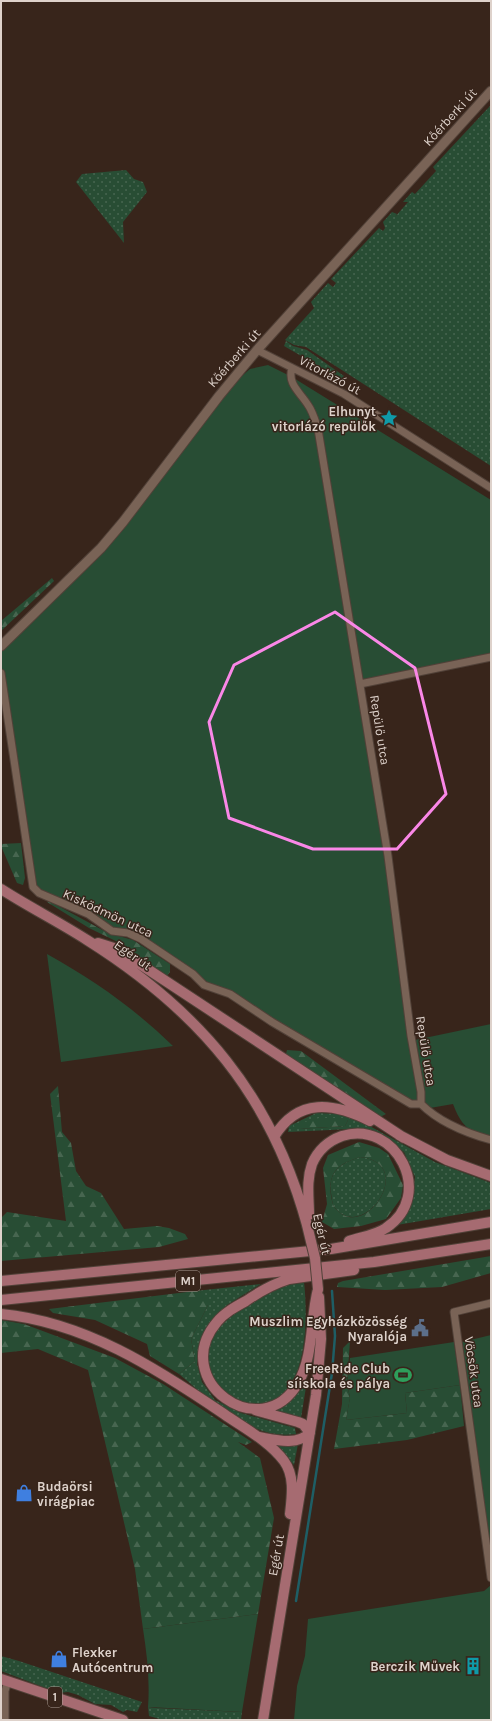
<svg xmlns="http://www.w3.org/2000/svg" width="492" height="1721" font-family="Karla,sans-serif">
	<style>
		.grass { fill: url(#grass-dots); fill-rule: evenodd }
		.forest { fill: url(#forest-firs); fill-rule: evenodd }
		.green { fill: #284d34 }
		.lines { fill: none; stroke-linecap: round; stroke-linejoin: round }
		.stream { stroke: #1e5e65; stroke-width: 2.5 }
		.street-casing { stroke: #514138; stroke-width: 9 }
		.secondary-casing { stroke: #514138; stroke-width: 11 }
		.primary-casing { stroke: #514138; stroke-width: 12 }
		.street { stroke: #796356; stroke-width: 7 }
		.secondary { stroke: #796356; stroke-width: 9 }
		.primary { stroke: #a66b71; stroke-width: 10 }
		.primary-bridge-casing { stroke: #514138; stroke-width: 12; stroke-linecap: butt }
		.primary-bridge { stroke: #a66b71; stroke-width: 10 }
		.marked { fill: none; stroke: #fa87e7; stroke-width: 3; stroke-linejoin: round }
		.labels { text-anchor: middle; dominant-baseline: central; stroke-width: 3; stroke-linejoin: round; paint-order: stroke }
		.shield { fill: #38251b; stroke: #ac9e96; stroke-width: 1 }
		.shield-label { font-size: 12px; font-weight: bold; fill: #ded2cb }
		.street-label { font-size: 13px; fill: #ded2cb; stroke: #38251b }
		.poi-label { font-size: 13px; font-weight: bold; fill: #ded2cb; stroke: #38251b; text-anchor: end }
	</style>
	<defs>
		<pattern id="grass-dots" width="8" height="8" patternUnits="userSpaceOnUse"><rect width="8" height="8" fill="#284d34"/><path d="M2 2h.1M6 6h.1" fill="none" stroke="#476650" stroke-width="1.8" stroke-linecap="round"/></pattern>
		<pattern id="forest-firs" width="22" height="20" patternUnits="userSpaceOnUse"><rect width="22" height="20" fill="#284d34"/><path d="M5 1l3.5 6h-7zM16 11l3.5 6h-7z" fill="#476650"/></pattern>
	</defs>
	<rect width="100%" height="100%" fill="#38251b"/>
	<path class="grass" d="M490,106L491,110V466L306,347L294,345L285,340L314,308L311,302L328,283L333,287L336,283L331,279L379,228L383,231L385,228L383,222L392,212L397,214L395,217L408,202H403L412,192L415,194L436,171L433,167Z
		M126,170L134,179L143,182L147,192L123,222L124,243L76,182L82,174Z
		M286,341L293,346L307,350L344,376L341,379L284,346Z
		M316,1113L342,1114L366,1124L435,1162L491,1183V1209L397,1225L411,1200L415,1177L404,1152L370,1132L351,1129L288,1132L289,1126ZM348,1120L345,1126L298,1129Z
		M360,1157C417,1163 366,1240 337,1210C332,1206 332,1199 331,1193C328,1171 341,1163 360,1157Z
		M304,1282C308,1316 309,1398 262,1404C247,1406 232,1397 219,1391L209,1368L208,1359L210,1344L217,1328L246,1305L288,1284Z
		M261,1284L227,1305L211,1322L203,1333L197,1364L202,1382L215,1400L241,1413L295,1428L296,1434C252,1441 210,1400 179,1374L195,1361L191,1339L208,1305L200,1292L195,1291Z
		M305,1380L307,1381L301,1418L272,1411C288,1405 297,1395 305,1380Z
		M274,1442L298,1444L294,1465Z
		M1,1656L19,1661L142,1702L137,1712L127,1710L123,1712L111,1705L95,1704L78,1695L68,1692L59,1693L1,1671Z
		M148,1707L156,1708L242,1712L241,1720H163L149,1716Z"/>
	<path class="forest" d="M52,578L54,581L1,631V621Z
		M21,843L25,878L23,885L17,883L1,846V844Z
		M49,901L108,933L133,940L170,964V972L166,977L126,946L89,928L47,902Z
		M287,1050L301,1051L386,1114L380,1117L286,1054Z
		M58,1086L62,1132L71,1143L76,1171L86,1186L101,1193L124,1229L157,1226L169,1228L185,1234L188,1239L159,1247L1,1261V1218L7,1212L66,1221L50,1094Z
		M319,1118H344L348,1120L345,1126L298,1129L294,1127V1125Z
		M359,1142L379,1148L388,1154L403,1185L401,1198L386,1219L361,1226L334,1229L322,1222L327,1204L323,1168L328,1155ZM360,1157C417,1163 366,1241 337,1210C333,1207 332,1201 331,1196C328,1172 338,1164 360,1157Z
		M491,1256V1273L442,1287L385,1290L337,1287L338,1283L343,1281Z
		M195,1291L200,1292L209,1300L208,1305L191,1339L195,1361L179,1374L150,1356L147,1344L95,1320L53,1313L49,1309Z
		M1,1320L24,1324L115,1358L163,1384L252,1442L246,1445L238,1442L260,1458L274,1518L258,1614L143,1629L135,1569L88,1370L38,1349L1,1353Z
		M350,1341L347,1384L350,1398L346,1420L407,1413L405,1393L460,1385L464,1426L407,1440L334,1449L342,1404L343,1348Z"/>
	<path class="green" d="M268,365L292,377L491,500V657L360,684L415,1040L491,1024V1138C468,1132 461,1125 453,1104L430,1108L416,1105L219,991L141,939L120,931L33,887L1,673V646L101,548L219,396L250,369Z
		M47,954C94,980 135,1009 173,1046L61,1062Z
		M491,1335V1552L462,1342Z
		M454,1342L460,1385L405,1393L407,1413L346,1420L350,1397L347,1385L350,1358Z
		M491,1585V1720H294L297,1686L305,1656L308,1619L484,1591Z
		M258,1614L242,1712L148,1707C150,1680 147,1655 143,1629Z"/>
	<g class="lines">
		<path class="stream" d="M296,1601L332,1373L335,1336L332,1291"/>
		<g class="street-casing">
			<path id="street" d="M257,350L344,394L491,488
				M292,368C287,384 300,392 308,405C313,412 315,420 318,429L388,856L411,1036L421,1092V1104
				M1,673L33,887L39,893L88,914L112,931L128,933L141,939L193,974L204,985L230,994L272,1022L411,1104H421
				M360,684L491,657
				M421,1104C439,1122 466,1133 491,1140
				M491,1303L454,1312L491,1578
				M5,1720V1691L8,1681"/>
		</g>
		<g class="secondary-casing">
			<path id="secondary" d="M1,646L101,548L123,522L219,396L257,350L491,91"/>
		</g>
		<g class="primary-casing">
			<path id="primary" d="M1,889C29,907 59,922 87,940C200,1011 272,1096 307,1225
				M98,943L117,949L404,1138
				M399,1135L447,1160L491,1176
				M274,1137C298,1097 334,1103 370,1121
				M309,1215C309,1198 306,1181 312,1164C318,1150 328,1141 342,1136C396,1119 436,1195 386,1228C376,1235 361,1237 349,1241
				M1,1281L331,1249L491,1222
				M318,1289C310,1319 314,1356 298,1383C261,1447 168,1380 217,1322C224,1313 235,1307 246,1301C259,1292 273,1284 289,1279L354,1270
				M1,1300L374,1262L491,1244
				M1,1314C85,1322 156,1368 224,1414C244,1428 269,1441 284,1461C295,1476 292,1496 290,1514
				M255,1410L298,1422L303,1424L310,1433
				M259,1437C276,1440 297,1446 310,1433
				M1,1679L123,1720
				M263,1720L316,1395L321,1339L319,1297"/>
		</g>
		<use href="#street" class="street"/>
		<use href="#secondary" class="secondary"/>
		<use href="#primary" class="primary"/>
		<g class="primary-bridge-casing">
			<path id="primary-bridge" d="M307,1225L315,1258L318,1289"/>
		</g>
		<use href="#primary-bridge" class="primary-bridge"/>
	</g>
	<path class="marked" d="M335,612L415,668L446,794L397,849H313L229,818L209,722L234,665Z"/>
	<defs>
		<g id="sight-bare" transform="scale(1.38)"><path d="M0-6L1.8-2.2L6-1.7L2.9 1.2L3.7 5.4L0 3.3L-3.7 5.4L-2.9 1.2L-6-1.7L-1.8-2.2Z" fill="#0f9aa8" stroke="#38251b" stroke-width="2.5" paint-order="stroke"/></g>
		<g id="civic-bare" transform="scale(1.38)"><path d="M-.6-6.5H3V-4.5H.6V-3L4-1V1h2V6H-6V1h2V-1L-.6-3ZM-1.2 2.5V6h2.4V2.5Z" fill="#5c6f8a" stroke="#38251b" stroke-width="2.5" paint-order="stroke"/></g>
		<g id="stadium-bare" transform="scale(1.38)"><path d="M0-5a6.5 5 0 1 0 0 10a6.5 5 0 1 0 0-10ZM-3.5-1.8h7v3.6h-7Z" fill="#2e9e5b" stroke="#38251b" stroke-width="2.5" paint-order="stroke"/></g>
		<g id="shop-bare" transform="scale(1.38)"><path d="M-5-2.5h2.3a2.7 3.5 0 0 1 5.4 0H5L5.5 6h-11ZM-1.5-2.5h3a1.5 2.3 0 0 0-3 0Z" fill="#3f7fe0" stroke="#38251b" stroke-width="2.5" paint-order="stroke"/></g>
		<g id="building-bare" transform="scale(1.38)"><path d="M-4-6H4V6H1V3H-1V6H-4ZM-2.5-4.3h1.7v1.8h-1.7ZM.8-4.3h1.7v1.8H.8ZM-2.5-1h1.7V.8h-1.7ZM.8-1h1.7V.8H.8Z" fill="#0f9aa8" stroke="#38251b" stroke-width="2.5" paint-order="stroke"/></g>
	</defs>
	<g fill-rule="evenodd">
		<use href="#sight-bare" x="389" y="418"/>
		<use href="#civic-bare" x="420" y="1328"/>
		<use href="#stadium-bare" x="403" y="1375"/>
		<use href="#shop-bare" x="24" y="1493"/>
		<use href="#shop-bare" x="59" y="1659"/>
		<use href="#building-bare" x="473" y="1666"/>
	</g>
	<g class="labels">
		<g class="shield">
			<rect x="176" y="1271" width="24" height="20" rx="3"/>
			<rect x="48" y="1687" width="14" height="20" rx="3"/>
		</g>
		<g class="shield-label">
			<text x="188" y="1281">M1</text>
			<text x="55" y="1697">1</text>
		</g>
		<g class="street-label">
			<text transform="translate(450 117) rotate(-48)">Kőérberki út</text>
			<text transform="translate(234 358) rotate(-49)">Kőérberki út</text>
			<text transform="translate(330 375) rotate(28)">Vitorlázó út</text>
			<text transform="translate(380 730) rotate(81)">Repülő utca</text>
			<text transform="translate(108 913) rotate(25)">Kisködmön utca</text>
			<text transform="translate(133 955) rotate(35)">Egér út</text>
			<text transform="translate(426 1051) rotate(81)">Repülő utca</text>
			<text transform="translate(322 1234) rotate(77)">Egér út</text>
			<text transform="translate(474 1372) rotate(82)">Vöcsök utca</text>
			<text transform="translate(276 1555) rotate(-80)">Egér út</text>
		</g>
		<g class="poi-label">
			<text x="376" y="411">Elhunyt<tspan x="376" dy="15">vitorlázó repülők</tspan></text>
			<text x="407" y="1321">Muszlim Egyházközösség<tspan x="407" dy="15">Nyaralója</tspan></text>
			<text x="390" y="1368">FreeRide Club<tspan x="390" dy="15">síiskola és pálya</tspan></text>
			<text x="37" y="1486" text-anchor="start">Budaörsi<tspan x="37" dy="15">virágpiac</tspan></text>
			<text x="72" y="1652" text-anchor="start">Flexker<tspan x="72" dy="15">Autócentrum</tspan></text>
			<text x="460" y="1666">Berczik Művek</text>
		</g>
	</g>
	<rect width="492" height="1721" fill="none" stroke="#ded2cb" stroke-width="4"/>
</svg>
